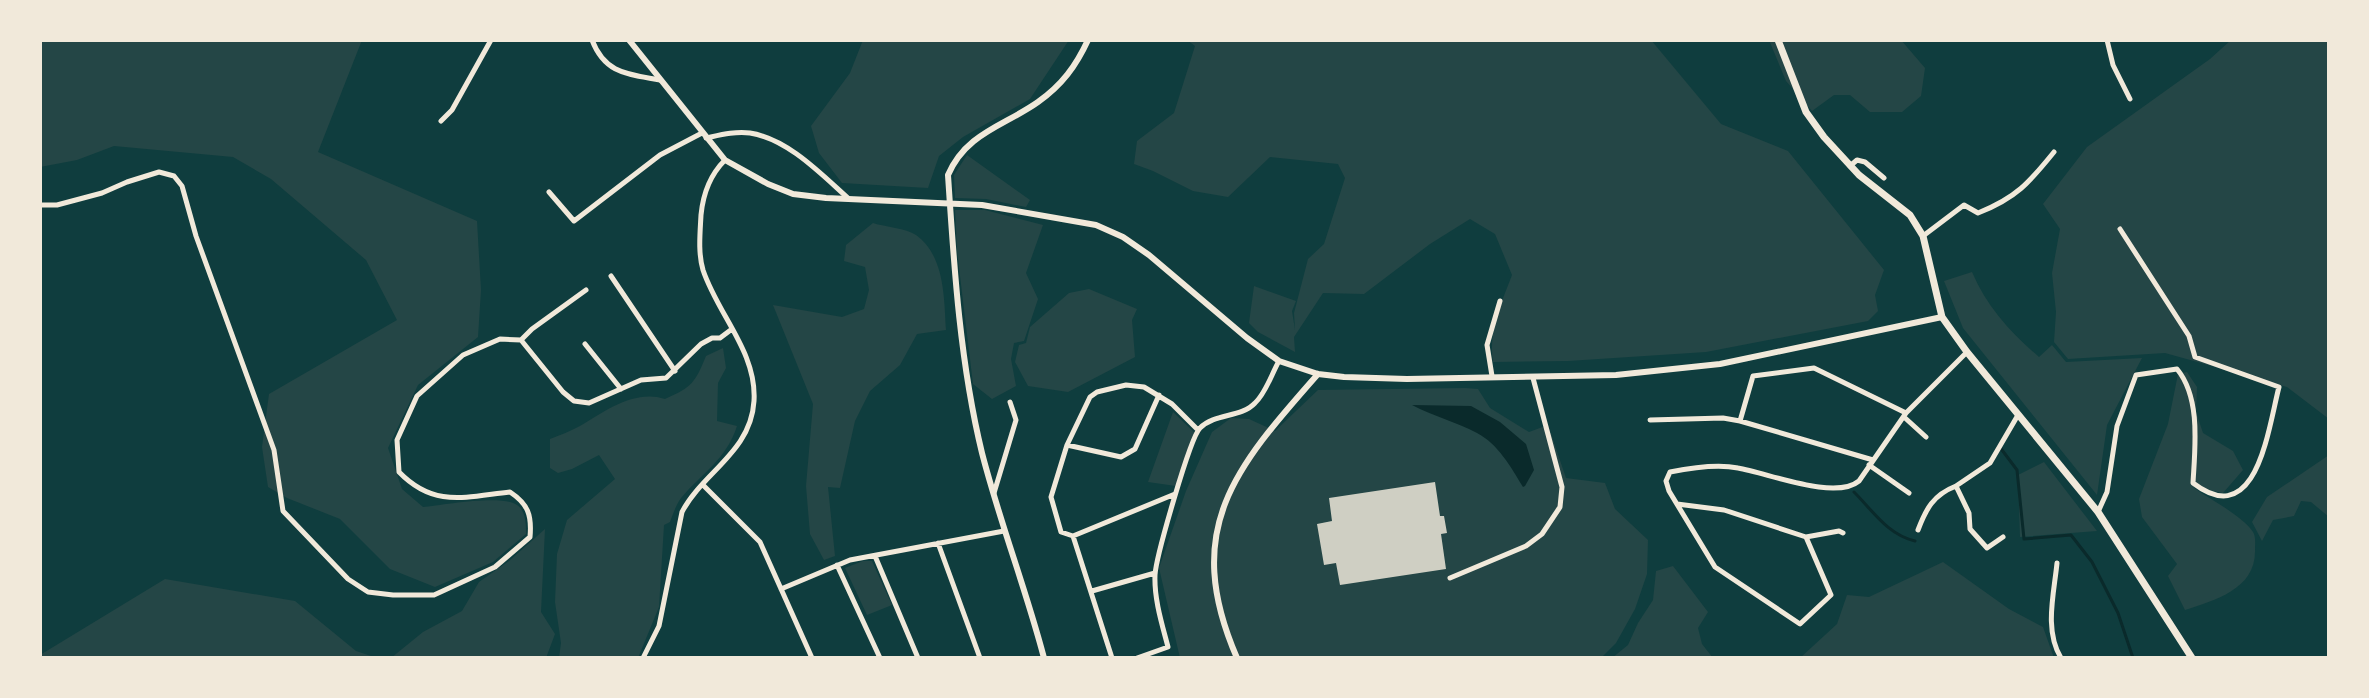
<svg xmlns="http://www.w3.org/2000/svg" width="2369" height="698" font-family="'Alegreya Sans',sans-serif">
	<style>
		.green { fill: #244646 }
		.water { fill: #0a2a2b }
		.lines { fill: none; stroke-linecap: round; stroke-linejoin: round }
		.stream { stroke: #0a2a2b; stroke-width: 3 }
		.building { fill: #cfcfc3 }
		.minor { stroke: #f1e9da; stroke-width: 5 }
		.tertiary { stroke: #f1e9da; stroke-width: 6 }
		.secondary { stroke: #f1e9da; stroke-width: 7 }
	</style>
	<rect width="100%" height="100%" fill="#0f3d3e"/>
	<path class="green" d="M40,40H362L318,152L477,221L481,290L478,337L418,385L388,448L402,489L423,507C442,505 503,494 517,505C526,511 526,524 526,534L493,562L435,587L390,569L340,519L287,498L268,487L262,447L269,394L397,320L366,260L271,179L233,157L114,146L77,160L40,167Z
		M863,40H1069L1030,99L963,137L939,156L928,188L842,183L819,153L811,126L850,73Z
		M1187,40H1651L1721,124L1788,151L1884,270L1875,295L1878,311L1868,321L1706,352L1568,361L1493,362C1488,331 1501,304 1512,275L1495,234L1470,219L1430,244L1364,294L1323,293L1294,337L1295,352L1258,332L1249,323L1254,286L1296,301L1292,311L1295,330L1294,313L1308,259L1324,244L1345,178L1338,164L1270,157L1228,197L1193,191L1153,171L1134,164L1137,141L1174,113L1195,46Z
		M1769,40H1901L1925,68L1921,96L1902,112H1870L1850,95H1834L1812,111L1786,81Z
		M2231,40H2329V419L2287,387L2165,353L2068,359L2054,342L2056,312L2052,273L2060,229L2043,204L2087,147L2210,59Z
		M967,155L1030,200L1026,207L986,199L955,198L954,175Z
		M955,210H985L1043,225L1026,273L1038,299L1024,341L1014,343L1011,359L1016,386L992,399L973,384L957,251Z
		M873,223C885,227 906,228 916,235C945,256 944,298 946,330L917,334L900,365L870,391L855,421L840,488L828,487L835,556L824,560L810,534L806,486L813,404L773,305L842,317L864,309L869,290L865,267L844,261L846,245Z
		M1972,272C1987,307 2010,332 2039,357L2052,345L2066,362L2142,358L2107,425L2097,495L1963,328L1944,281Z
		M1089,289L1137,309L1132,320L1135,357L1068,392L1028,386L1015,362L1019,345L1026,343L1030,327L1069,293Z
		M723,348L726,368L718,383L717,421L737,426C726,460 702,473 681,498C676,505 673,514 670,522L664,525L659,607L638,658H559L561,643L555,602L557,554L567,520L615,479L599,455L572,469L558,473L550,468V439C560,435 571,431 580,426C605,411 635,389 665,399C692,387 695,383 706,356Z
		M2187,372L2197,387L2196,412L2203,433L2233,451L2243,470L2223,493L2193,487C2209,499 2243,516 2253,532C2256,537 2255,544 2255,550C2256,589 2215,600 2185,610L2168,576L2177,564L2142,517L2139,499L2168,424L2178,374Z
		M1465,388L1478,389L1490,408L1529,432L1548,425L1566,478L1605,483L1615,509L1648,540L1647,574L1635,609L1616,643L1601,658H1180L1159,568L1186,491L1212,432L1231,418L1249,419L1275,431L1318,390Z
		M1173,412L1195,433L1176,486L1148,482Z
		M2329,455V517L2311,502L2301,501L2294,516L2273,520L2262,541L2252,522L2267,497Z
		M2044,462L2097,531L2020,537L2018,475Z
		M545,529L541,612L555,634L546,658H391L423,632L462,611L479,582L509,561Z
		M863,561H872L892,605L867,615L845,568Z
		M1943,562L2009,609L2043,627L2054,658H1800L1837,624L1847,595L1869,597Z
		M1673,566L1708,612L1698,628L1702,644L1713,658H1612L1628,645L1638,623L1653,600L1656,571Z
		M165,579L295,601L356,651L377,658H40V655Z"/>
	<path class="water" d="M1412,405L1471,406L1500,422L1526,444L1534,470L1525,486L1523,487C1511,467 1498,444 1477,433C1456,422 1433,416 1412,405Z"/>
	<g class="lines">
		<path class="stream" d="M1999,446L2017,470L2024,539L2071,535L2092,562L2118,613L2133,658
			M1854,492C1873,511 1888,535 1915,541"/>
	</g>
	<path class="building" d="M1435,482L1440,516H1444L1447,533L1441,534L1446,569L1340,585L1336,563L1324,565L1317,524L1332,521L1329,498Z"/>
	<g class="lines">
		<path class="minor" d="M592,40C605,74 628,74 660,80
			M2107,40L2113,65L2130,99
			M441,121L452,110L491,40
			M706,138C720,135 735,131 750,133C788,139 821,174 849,199
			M1850,166L1857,160L1865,162L1884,178
			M549,192L574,221L660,155L702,133
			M40,205H57L102,193L127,182L159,172L174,176L182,186L196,236L274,450L283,511L348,579L368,592L393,595H434L495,567L530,537C532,515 528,504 510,492C465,497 434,508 399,472L397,440L417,396L463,355L500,339L521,340L563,392L574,401L589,403L641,380L666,378L701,344L712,338H720L732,329
			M1923,236L1964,205L1978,213C2016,198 2029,183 2054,152
			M611,276L675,371
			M521,340L532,329L586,290
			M585,344L621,389
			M1492,376L1487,345L1500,301
			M1904,417L1926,437
			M1650,420L1723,418L1740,421L1873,460
			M1740,421L1753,376L1814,368L1906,413
			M1067,445L1121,457L1135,449L1159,395
			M1869,465L1909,493
			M703,485L760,542L812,658
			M994,493L1016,420L1010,402
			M1175,494L1073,536L1061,532L1051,497L1067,445L1090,397L1097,392L1126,385L1144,387L1172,404L1198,430
			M1677,504L1724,510L1806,537L1839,531L1843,533
			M2098,512L2107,492L2117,426L2136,375L2177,369C2201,398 2195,447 2193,483C2257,532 2268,429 2279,387L2195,357L2189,336L2120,229
			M1918,530C1926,509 1933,495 1956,486
			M1073,536L1112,658
			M1806,537L1831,595L1800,624L1715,567L1669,491L1666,481L1670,472C1690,468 1718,464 1738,468C1768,473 1835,501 1859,481L1906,413L1967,352
			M2003,537L1987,548L1970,529L1969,513L1956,486L1990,463L2018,415
			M938,543L980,658
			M875,556L918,658
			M2057,563C2054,594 2044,630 2061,658
			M837,565L880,658
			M1450,578L1526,546L1542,534L1560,507L1562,487L1533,378
			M781,589L850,560L1004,531
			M1092,591L1155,573
			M643,658L659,626L682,512C703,472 751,452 754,401C757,352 718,315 703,270C698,253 700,234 701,215C703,194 710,175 725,160
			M1137,658L1168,647C1162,624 1154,599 1155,575C1156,557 1190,438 1200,428C1215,413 1241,418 1255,403C1266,393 1272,373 1279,361"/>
		<path class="tertiary" d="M629,40L725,160L768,184L793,194L826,198L982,205L1096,225L1123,237L1149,255L1247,338L1279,361L1318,374L1344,377L1407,379L1616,375L1720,364L1942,317
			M1044,658C1026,589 1000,523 982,453C960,363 954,267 948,175C966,133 1004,126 1038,102C1062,85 1076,66 1088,40
			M1237,658C1181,529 1235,468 1318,374"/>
		<path class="secondary" d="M1778,40L1806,112L1824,137L1859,175L1910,215L1923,236L1942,317L1967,352L2098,512L2192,658"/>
	</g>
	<rect width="2369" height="698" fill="none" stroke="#f1e9da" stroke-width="84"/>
</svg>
